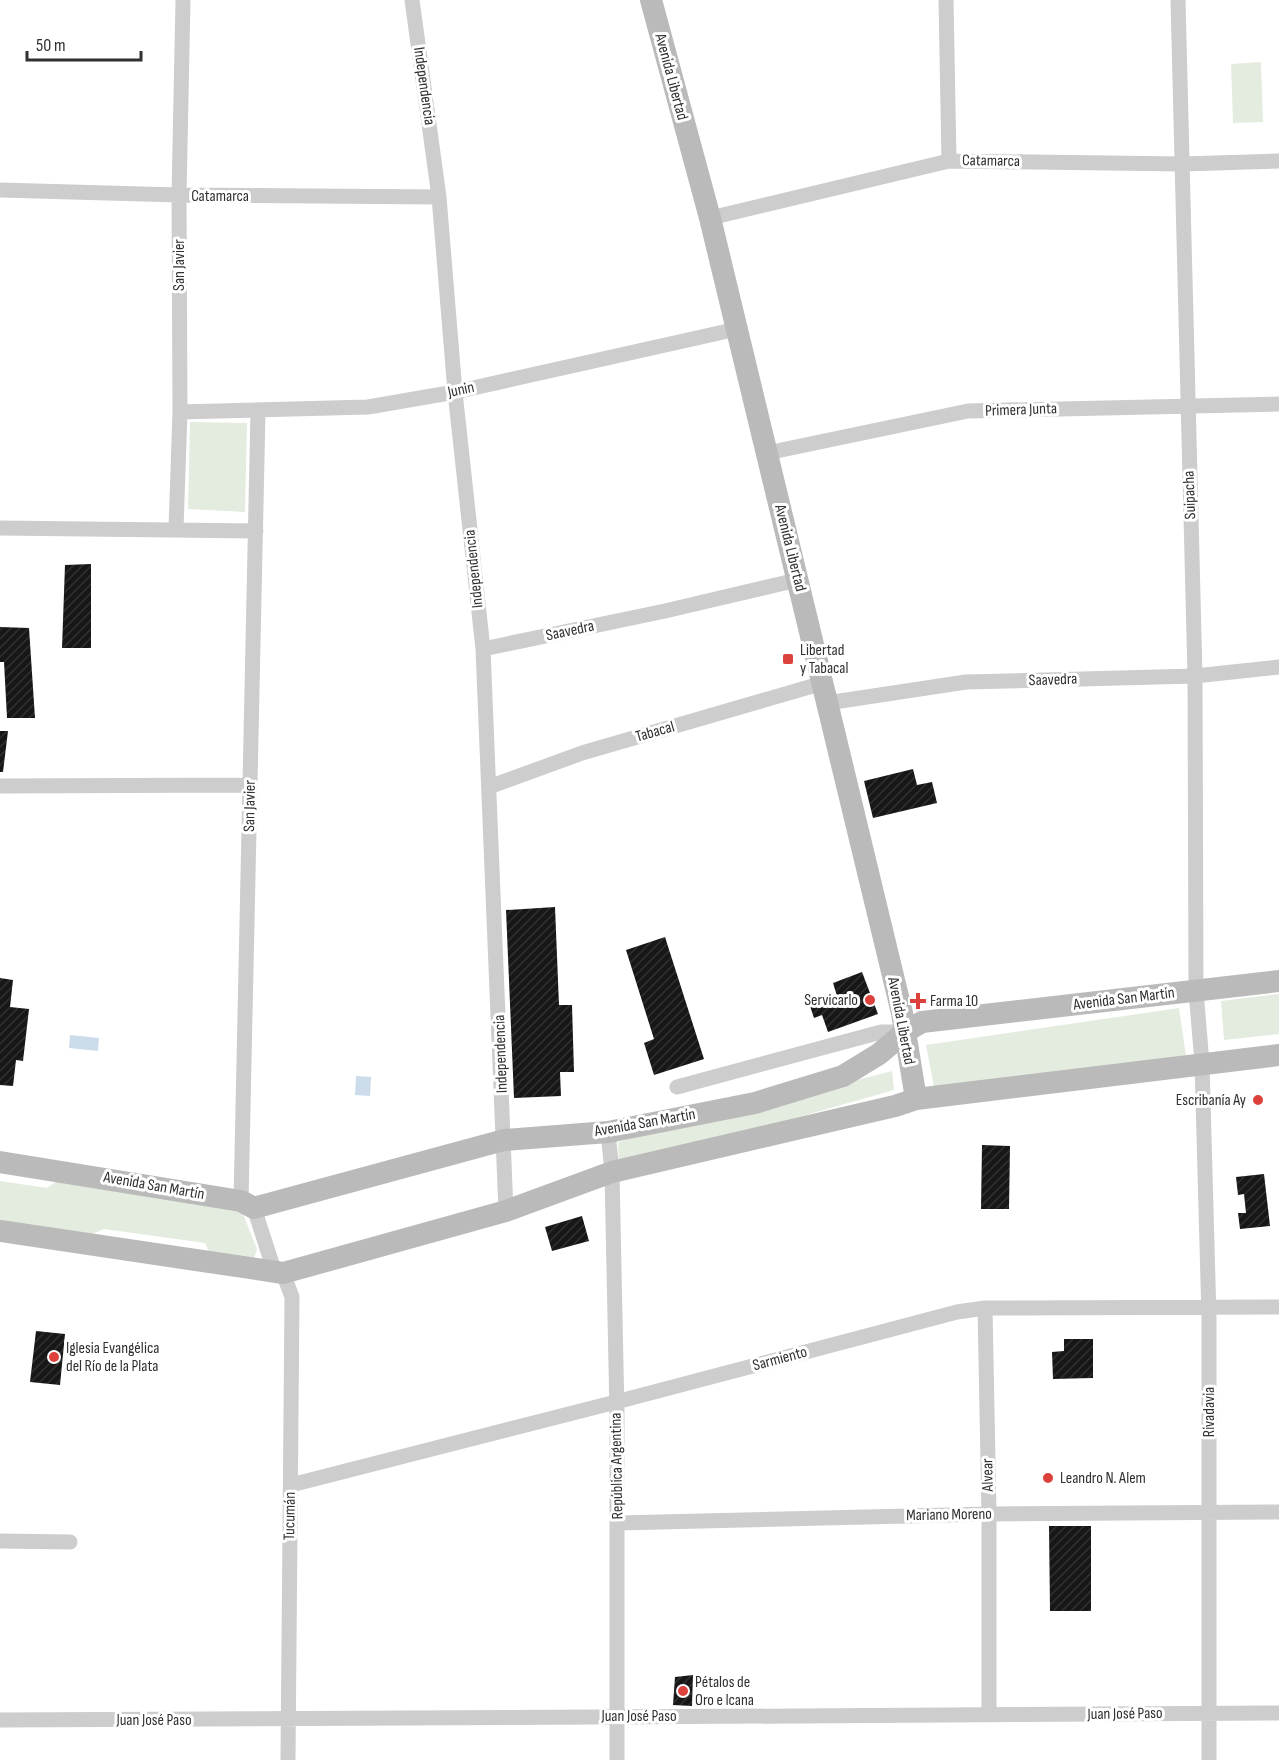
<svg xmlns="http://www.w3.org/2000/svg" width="1279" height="1760" font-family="'Sofia Sans Condensed',sans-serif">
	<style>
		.green { fill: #e4ecdf }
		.water { fill: #ccdceb }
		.building { fill: url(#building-hatch) }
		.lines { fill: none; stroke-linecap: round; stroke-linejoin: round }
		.street { stroke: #cdcdcd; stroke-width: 15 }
		.secondary { stroke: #bababa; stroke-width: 22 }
		.poi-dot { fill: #dd413b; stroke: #fff; stroke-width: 2 }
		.labels { text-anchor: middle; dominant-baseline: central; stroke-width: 6; stroke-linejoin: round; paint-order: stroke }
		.street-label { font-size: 16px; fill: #303030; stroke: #fff }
		.poi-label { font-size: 16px; fill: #303030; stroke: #fff; text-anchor: start }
	</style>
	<defs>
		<pattern id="building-hatch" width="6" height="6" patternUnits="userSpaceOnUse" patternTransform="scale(1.5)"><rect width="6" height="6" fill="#171717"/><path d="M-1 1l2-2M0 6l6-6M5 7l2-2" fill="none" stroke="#303030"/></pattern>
	</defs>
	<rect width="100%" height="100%" fill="#fff"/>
	<path class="green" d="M1261,62L1263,122L1233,123L1231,64Z
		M190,422L247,423L245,512L188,509Z
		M1279,994V1034L1224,1040L1221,1001Z
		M1179,1008L1186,1056L936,1097L926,1045Z
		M892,1071L894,1090L619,1168L618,1142Z
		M0,1181L47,1188L57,1181L234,1208L243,1214L257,1249L254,1258L211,1256L205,1243L104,1229L83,1238L0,1223Z"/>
	<path class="water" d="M70,1035L99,1038L98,1051L69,1048Z
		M356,1076L371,1077L370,1096L355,1095Z"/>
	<path class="building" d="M91,564V648H62L65,565Z
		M0,627L29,628L35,718H7L4,662H0Z
		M0,731H8L3,772H0Z
		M913,769L917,785L932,782L937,803L873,818L864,781Z
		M555,907L559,1005H572L574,1072H560L561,1096L514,1098L506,910Z
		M665,937L704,1059L654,1075L644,1043L654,1039L626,950Z
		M862,972L878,1014L828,1032L822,1015L814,1018L810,1006L837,996L833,983Z
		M0,978L13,980L10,1007L29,1009L23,1061L16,1060L13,1086L0,1085Z
		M982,1145L1010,1146L1009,1209H981Z
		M1264,1174L1270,1226L1240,1229L1238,1213H1246L1244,1194L1238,1195L1236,1177Z
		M582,1216L589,1241L552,1251L545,1227Z
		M36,1331L65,1334L60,1385L30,1382Z
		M1064,1339H1093V1378L1053,1379L1052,1352L1064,1351Z
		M1049,1526H1091V1611H1050Z
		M693,1675L692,1706L673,1705L675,1677Z"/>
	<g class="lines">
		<path class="street" d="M412,0L439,197L455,392L483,649L506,1211
			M946,0L949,161
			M1178,0L1195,676L1196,991L1202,1063L1209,1318V1760
			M0,190L179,195L439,197
			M710,218L949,161L1183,164L1279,161
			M180,412L368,407L455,392L737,329
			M767,453L968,411L1279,404
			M0,528L256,531
			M176,529L180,412L179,195L183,0
			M483,649L665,611L797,580
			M827,703L966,682L1195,676L1279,667
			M0,786L250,785
			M489,787L582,753L823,683
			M677,1087L881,1032H905
			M608,1132L612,1172L617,1414V1760
			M241,1201L258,411
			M254,1208L275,1273
			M283,1273L292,1297L288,1760
			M985,1308L989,1514V1715
			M291,1485L616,1402L957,1312L985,1308L1279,1307
			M618,1523L989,1514L1279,1512
			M0,1541L70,1542
			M0,1720C426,1720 853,1714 1279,1713"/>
		<path class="secondary" d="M651,0L710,218L902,1013L916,1099
			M0,1162L241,1201L254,1208L504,1140L608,1132L755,1103L843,1076L879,1054L905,1032L922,1022L1279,981
			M0,1231L283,1273L506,1211L612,1172L895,1106L916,1099L1279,1055"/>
	</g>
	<g class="poi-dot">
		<rect x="782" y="653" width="12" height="12" rx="3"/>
		<circle cx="870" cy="1000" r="6"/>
		<path d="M915 992h6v6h6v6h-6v6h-6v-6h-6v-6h6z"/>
		<circle cx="1258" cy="1100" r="6"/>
		<circle cx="54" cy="1357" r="6"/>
		<circle cx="1048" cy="1478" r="6"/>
		<circle cx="683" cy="1691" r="6"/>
	</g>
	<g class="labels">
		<g class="street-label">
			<text transform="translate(671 77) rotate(75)">Avenida Libertad</text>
			<text transform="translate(424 86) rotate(82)">Independencia</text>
			<text transform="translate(991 161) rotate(1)">Catamarca</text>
			<text x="220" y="196">Catamarca</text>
			<text transform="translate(179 265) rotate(-90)">San Javier</text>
			<text transform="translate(461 390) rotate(-12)">Junin</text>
			<text transform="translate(1021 410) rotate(-2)">Primera Junta</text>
			<text transform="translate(1190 495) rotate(-92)">Suipacha</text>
			<text transform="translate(790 548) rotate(76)">Avenida Libertad</text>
			<text transform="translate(474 569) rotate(-96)">Independencia</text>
			<text transform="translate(570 631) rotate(-12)">Saavedra</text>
			<text transform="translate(1053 680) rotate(-2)">Saavedra</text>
			<text transform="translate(655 732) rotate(-16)">Tabacal</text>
			<text transform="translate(250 806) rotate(-89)">San Javier</text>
			<text transform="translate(1124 999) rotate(-7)">Avenida San Martín</text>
			<text transform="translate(901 1021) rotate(79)">Avenida Libertad</text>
			<text transform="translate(501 1054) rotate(-92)">Independencia</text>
			<text transform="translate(645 1123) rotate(-10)">Avenida San Martín</text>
			<text transform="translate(154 1186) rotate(10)">Avenida San Martín</text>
			<text transform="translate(780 1359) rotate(-15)">Sarmiento</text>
			<text transform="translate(1209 1412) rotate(-90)">Rivadavia</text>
			<text transform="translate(617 1466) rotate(-91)">República Argentina</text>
			<text transform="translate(988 1475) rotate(-91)">Alvear</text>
			<text transform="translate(949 1515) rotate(-1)">Mariano Moreno</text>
			<text transform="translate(290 1516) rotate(-89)">Tucumán</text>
			<text transform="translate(1125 1714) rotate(-1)">Juan José Paso</text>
			<text x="639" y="1716">Juan José Paso</text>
			<text x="154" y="1720">Juan José Paso</text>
		</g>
		<g class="poi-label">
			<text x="800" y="650">Libertad<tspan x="800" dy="18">y Tabacal</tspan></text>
			<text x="858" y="1000" text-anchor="end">Servicarlo</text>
			<text x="930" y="1001">Farma 10</text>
			<text x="1246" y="1100" text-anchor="end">Escribanía Ay</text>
			<text x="66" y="1348">Iglesia Evangélica<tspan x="66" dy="18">del Río de la Plata</tspan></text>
			<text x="1060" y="1478">Leandro N. Alem</text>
			<text x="695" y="1682">Pétalos de<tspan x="695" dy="18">Oro e Icana</tspan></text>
		</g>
	</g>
	<path d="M27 51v9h114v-9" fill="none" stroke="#303030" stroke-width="3"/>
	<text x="36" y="51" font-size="18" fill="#303030" stroke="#ffffff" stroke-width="4.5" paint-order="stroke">50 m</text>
</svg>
